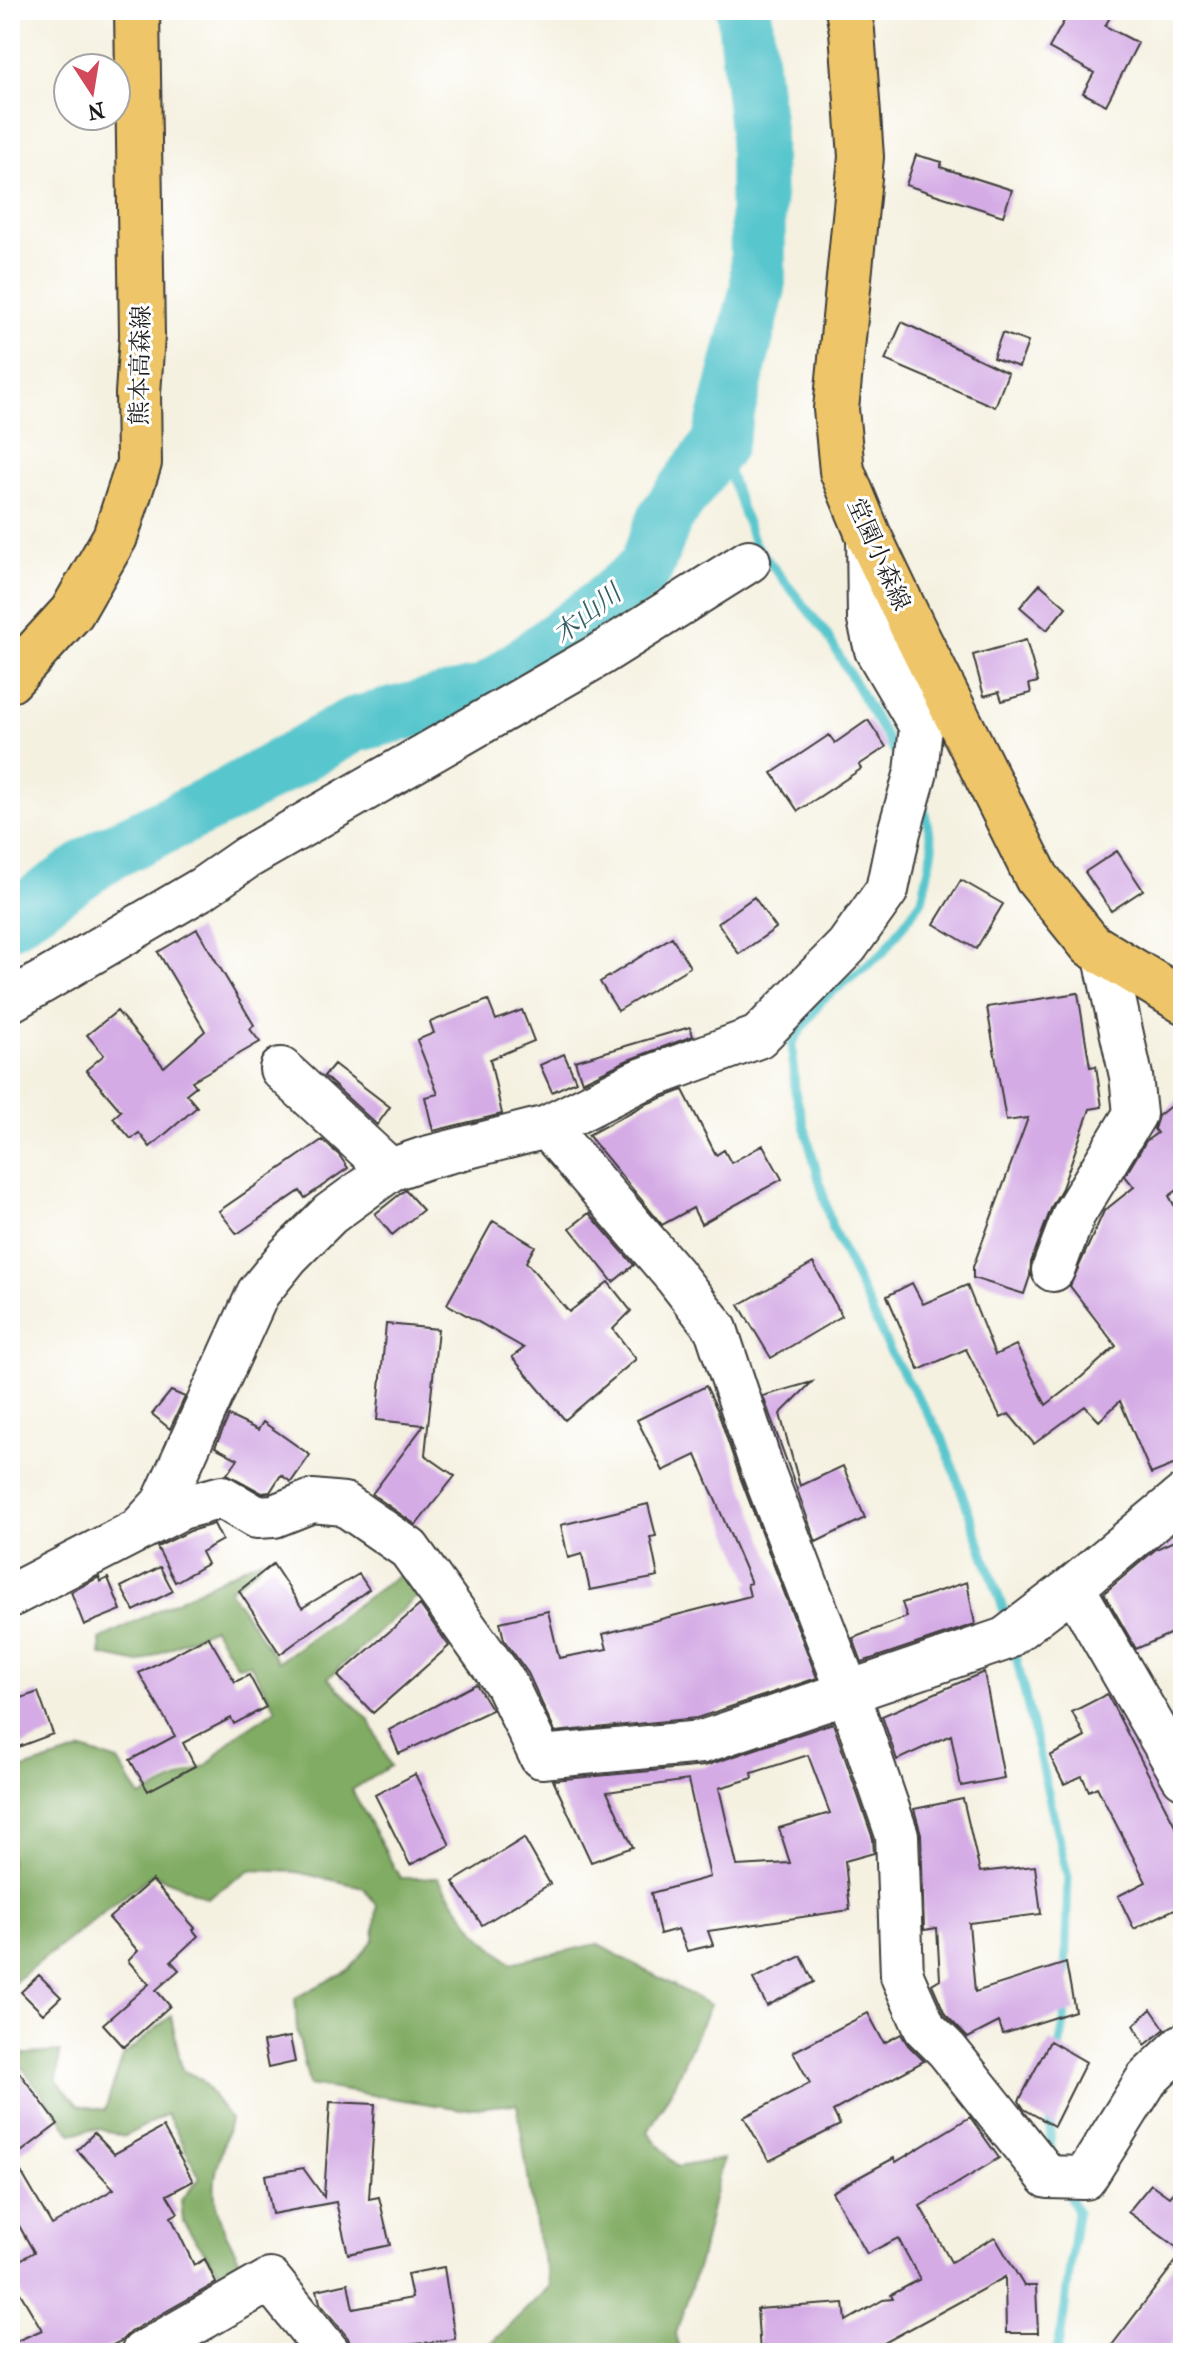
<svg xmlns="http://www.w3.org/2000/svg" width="1193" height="2363" font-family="'IM FELL French Canon','Noto Serif JP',serif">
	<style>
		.forest { fill: #81ac64; stroke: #4e6440; stroke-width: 2 }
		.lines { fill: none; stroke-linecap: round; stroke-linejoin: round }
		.stream { stroke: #58c6cd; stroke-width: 9 }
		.river { stroke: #58c6cd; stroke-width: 56 }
		.building { fill: #d4abe5; fill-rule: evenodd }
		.minor-casing { stroke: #3d3c3a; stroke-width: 46 }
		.major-casing { stroke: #3d3c3a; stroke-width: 48 }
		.minor { stroke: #fff; stroke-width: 42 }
		.major { stroke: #eec569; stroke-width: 44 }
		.labels { text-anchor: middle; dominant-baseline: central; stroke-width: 6; stroke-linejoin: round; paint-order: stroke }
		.street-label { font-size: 24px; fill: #1c1c1c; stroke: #fff }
		.water-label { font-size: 26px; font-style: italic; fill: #346063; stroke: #fff }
	</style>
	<rect width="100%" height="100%" fill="#fff"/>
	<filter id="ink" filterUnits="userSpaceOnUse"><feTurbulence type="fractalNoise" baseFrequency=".0125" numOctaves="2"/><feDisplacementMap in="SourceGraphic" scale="16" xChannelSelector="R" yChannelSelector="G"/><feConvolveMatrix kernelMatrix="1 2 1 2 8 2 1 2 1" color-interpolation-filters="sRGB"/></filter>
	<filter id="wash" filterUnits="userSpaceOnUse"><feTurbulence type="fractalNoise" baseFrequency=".006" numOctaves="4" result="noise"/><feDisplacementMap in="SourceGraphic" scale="32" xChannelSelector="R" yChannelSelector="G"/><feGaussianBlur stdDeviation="1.8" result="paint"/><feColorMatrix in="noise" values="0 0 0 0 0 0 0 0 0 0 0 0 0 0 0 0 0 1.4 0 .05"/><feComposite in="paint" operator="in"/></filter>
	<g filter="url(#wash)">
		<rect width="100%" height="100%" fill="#f5f1e1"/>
		<path class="forest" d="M262,1558L257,1568L229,1590L278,1662L405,1570L423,1591L328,1678L370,1721L390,1766L352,1790L400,1878H438L478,1934L511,1963L597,1944L710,2005L671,2091L648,2132L677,2167L723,2159L700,2259L676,2334L680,2353H481L550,2286L537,2236L517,2104L461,2109L309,2085L297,2029L295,1998L350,1969L374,1939L377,1906L363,1887L297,1872L250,1870L207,1898L153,1874L10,1985V1773L83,1750L118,1761L140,1797L206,1766L236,1736L276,1709L250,1664L237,1666L213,1628L139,1663L101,1655L100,1639Z
			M171,2016L182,2070L201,2079L230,2119C227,2136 221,2152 217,2168C207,2207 228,2238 246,2271L228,2284L183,2222L181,2200L200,2178L167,2114L123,2137L100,2128L72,2134L13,2055L60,2052L57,2081L78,2105L105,2110L123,2056Z"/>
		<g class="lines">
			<path class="stream" d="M719,444L754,543L826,633L901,763
				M922,800L933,848L922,900L882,954L822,1000L792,1043L795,1092L832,1227L892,1355L942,1437L1008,1622
				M1013,1644L1068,1878L1065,1975
				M1057,2058L1064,2024L1065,2002
				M1050,2113L1051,2157
				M1056,2353L1062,2329L1077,2212L1066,2189"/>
			<path class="river" d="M10,920L110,852L229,795L353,725L487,692L598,609L645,569L666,516L719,444L758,288L757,130L744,10"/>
		</g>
		<g id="blocks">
			<path class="building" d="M1070,10H1114L1105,26L1138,43L1106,105L1083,93L1094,73L1049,48Z
				M916,155L942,162L940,167L1012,190L1003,216L906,185Z
				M902,322L1008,373L995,407L885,360Z
				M1002,333L1028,342L1019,367L993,358Z
				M1040,584L1066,607L1047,630L1020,607Z
				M1026,640L1038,682L1029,684L1031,693L1002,701L999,692L984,696L973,655Z
				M868,720L886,747L859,765L861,769L798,811L772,773L829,735L835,743Z
				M1117,851L1143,890L1111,911L1085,872Z
				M961,880L1003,904L976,949L934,924Z
				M754,897L776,928L739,954L718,923Z
				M197,929L254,1025L250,1029L260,1042L192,1081L196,1086L186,1094L197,1107L150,1147L139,1133L131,1139L113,1118L121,1111L86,1070L104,1055L87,1035L117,1011L164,1067L205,1031L158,952Z
				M672,937L690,967L618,1011L600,982Z
				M1078,993L1090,1067L1096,1066L1102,1107L1090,1109L1062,1188L1052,1206L1031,1262L1030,1276L1024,1294L973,1278V1267L1028,1118L1006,1121L987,1007Z
				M488,1000L496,1020L522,1010L534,1041L490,1059L502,1114L433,1131L425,1097L438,1094L417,1040L434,1033L430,1022Z
				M690,1027L693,1036L628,1060L582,1082L575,1061Z
				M564,1054L576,1081L552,1092L540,1065Z
				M334,1064L390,1107L377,1125L324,1076Z
				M683,1090L716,1155L724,1150L731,1163L763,1145L782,1179L701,1224L693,1208L662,1225L588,1135L646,1104Z
				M1183,1096V1186L1169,1196L1183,1221V1461L1151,1474L1120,1401L1099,1421L1085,1406L1034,1444L1009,1414L1001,1418L966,1349L919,1370L887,1296L912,1283L923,1304L967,1285L995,1355L1016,1345L1046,1405L1077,1381L1116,1346L1070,1286L1104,1211L1134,1187L1125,1176L1146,1141L1157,1133L1154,1129L1158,1116Z
				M322,1140L339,1155L348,1168L305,1198L300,1191L237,1234L219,1211Z
				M405,1190L423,1210L392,1235L375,1214Z
				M589,1213L634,1265L613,1282L570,1228Z
				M493,1221L535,1246L526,1262L569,1312L608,1282L631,1311L613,1329L636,1359L565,1420L512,1357L524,1348L447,1304Z
				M813,1263L842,1316L771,1358L739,1305Z
				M386,1324L438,1329L425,1455L455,1476L416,1525L372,1494L424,1425L377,1420Z
				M812,1382L780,1414L800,1486L843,1466L865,1518L816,1542L763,1396Z
				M706,1386L717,1409L740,1477L817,1678L697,1718L555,1732L528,1673L504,1640L500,1622L548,1611L559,1658L607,1649L603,1634L750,1596L747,1584L751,1583L696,1455L663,1471L637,1420Z
				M171,1391L185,1397L170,1429L152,1414Z
				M229,1416L258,1430L263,1422L310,1455L291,1482L281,1475L270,1492L262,1493L227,1474L238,1459L215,1447Z
				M648,1504L656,1536L650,1537L658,1577L590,1590L582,1554L568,1558L561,1525Z
				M214,1524L222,1540L201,1552L207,1564L175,1582L157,1547L190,1531Z
				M1176,1540L1183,1559V1628L1136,1649L1104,1593L1156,1549Z
				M273,1564L302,1608L359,1574L369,1589L280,1654L239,1591Z
				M160,1567L173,1591L134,1611L121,1587Z
				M99,1577L100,1582L108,1578L121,1610L84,1625L71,1592Z
				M967,1582L975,1624L862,1662L853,1638L907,1617L902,1603Z
				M420,1605L449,1646L373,1713L338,1676Z
				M208,1636L235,1682L249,1675L266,1707L234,1724L231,1718L183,1743L195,1766L148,1791L130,1760L175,1736L139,1673Z
				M984,1672L1004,1778L961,1786L951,1735L897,1760L882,1716Z
				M476,1684L492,1710L399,1754L389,1730Z
				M38,1692L53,1734L10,1750V1702Z
				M1107,1694L1183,1841V1905L1134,1929L1118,1896L1146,1882L1097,1787L1089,1791L1082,1776L1064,1784L1050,1756L1085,1737L1072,1712Z
				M833,1723L873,1839L874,1853L845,1861L850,1910L708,1931L713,1945L687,1951L678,1929L660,1934L651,1893L710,1877L688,1780L607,1792L633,1847L591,1862L553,1780L705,1766ZM808,1755L830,1813L779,1828L790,1863L737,1866L719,1788L753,1778L752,1773Z
				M415,1774L450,1845L410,1865L375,1795Z
				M963,1799L980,1872L1035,1866L1041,1914L969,1923L975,1992L1066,1963L1075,2011L1003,2034L999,2022L968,2038L945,2014L932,1984L940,1979L937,1928L924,1930L921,1834L914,1809Z
				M524,1838L550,1884L482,1925L453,1882Z
				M152,1880L195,1928L193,1930L198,1936L171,1961L179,1970L156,1990L170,2006L124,2047L103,2024L149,1984L128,1961L138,1951L109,1918Z
				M801,1956L814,1982L767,2006L753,1979Z
				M39,1975L61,1997L43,2014L21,1992Z
				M1151,2009L1165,2029L1145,2045L1134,2025Z
				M868,2013L884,2043L901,2034L908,2045L924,2061L833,2111L840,2125L769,2161L744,2117L810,2083L793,2052Z
				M290,2037L295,2062L268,2068L263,2042Z
				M1050,2041L1086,2062L1054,2126L1024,2109L1019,2101Z
				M10,2060L58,2124L13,2158L52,2225L114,2189L77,2150L94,2133L114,2154L163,2127L193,2181L167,2195L178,2213L171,2217L194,2265L205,2259L216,2283L130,2332L121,2341L97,2353H10V2344L42,2330L10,2276V2266L34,2252L10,2210Z
				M330,2102L375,2104L369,2199L379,2197L390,2245L348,2254L336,2202L272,2214L265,2175L303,2168L324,2197Z
				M970,2117L999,2158L920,2206L951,2262L995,2237L1024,2286H1036L1038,2333H1006L1005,2277L866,2353H760L757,2309L844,2303L846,2321L883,2300L893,2299L891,2295L920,2279L898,2238L867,2254L832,2192L894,2158L896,2162Z
				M1183,2182V2328L1164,2353H1106L1183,2252L1128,2212L1151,2184L1169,2197Z
				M444,2267L455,2339L353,2352L348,2338L320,2303L317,2290L348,2283L353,2309L412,2298L407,2274Z"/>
		</g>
	</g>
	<g filter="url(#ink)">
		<use href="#blocks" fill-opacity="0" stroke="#3d3c3a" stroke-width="2"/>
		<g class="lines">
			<g class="minor-casing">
				<path id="minor" d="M10,1001L203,888L246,858L601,654L749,561
					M281,1069L390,1170
					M547,1127L675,1276L716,1329L762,1468L848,1692L897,1835L902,1976L925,2028L947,2050L1048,2177L1085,2178L1147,2079L1183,2045
					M1053,1270L1074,1214L1135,1114L1131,1076L1104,953
					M140,1528L163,1503L258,1293L288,1256L330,1214L390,1170L425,1158L547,1127L636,1082L758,1037L847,946L887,890L899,832L916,772L921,727L876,650L869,620L868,534
					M1073,1587L1183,1777
					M10,1596L181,1508L222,1497L256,1517L274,1516L312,1501L344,1504L409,1549L506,1684L541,1757L702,1742L1005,1639L1073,1587L1183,1496
					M142,2353L270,2280L329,2353"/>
			</g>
			<g class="major-casing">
				<path id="major" d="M848,10L852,31L861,157L836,409L842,471L868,534L912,626L1037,878L1091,945L1183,1001
					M10,680L72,612L115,537L139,463L138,393L142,336L137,10"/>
			</g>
			<use href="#minor" class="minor"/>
			<use href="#major" class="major"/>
		</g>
	</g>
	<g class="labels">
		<g class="street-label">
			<text transform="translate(140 365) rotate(-89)">熊本高森線</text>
			<text transform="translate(879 554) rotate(66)">堂園小森線</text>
		</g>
		<g class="water-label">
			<text transform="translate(587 614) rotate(-38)">木山川</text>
		</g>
	</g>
	<rect width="1193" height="2363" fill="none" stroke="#fff" stroke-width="40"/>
	<g transform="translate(92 92) rotate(168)"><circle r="38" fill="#ffffff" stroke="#a4a4a4" stroke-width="2"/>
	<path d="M0-6L14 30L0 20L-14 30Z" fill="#d1495b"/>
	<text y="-12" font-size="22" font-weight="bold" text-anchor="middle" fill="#1c1c1c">N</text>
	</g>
</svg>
